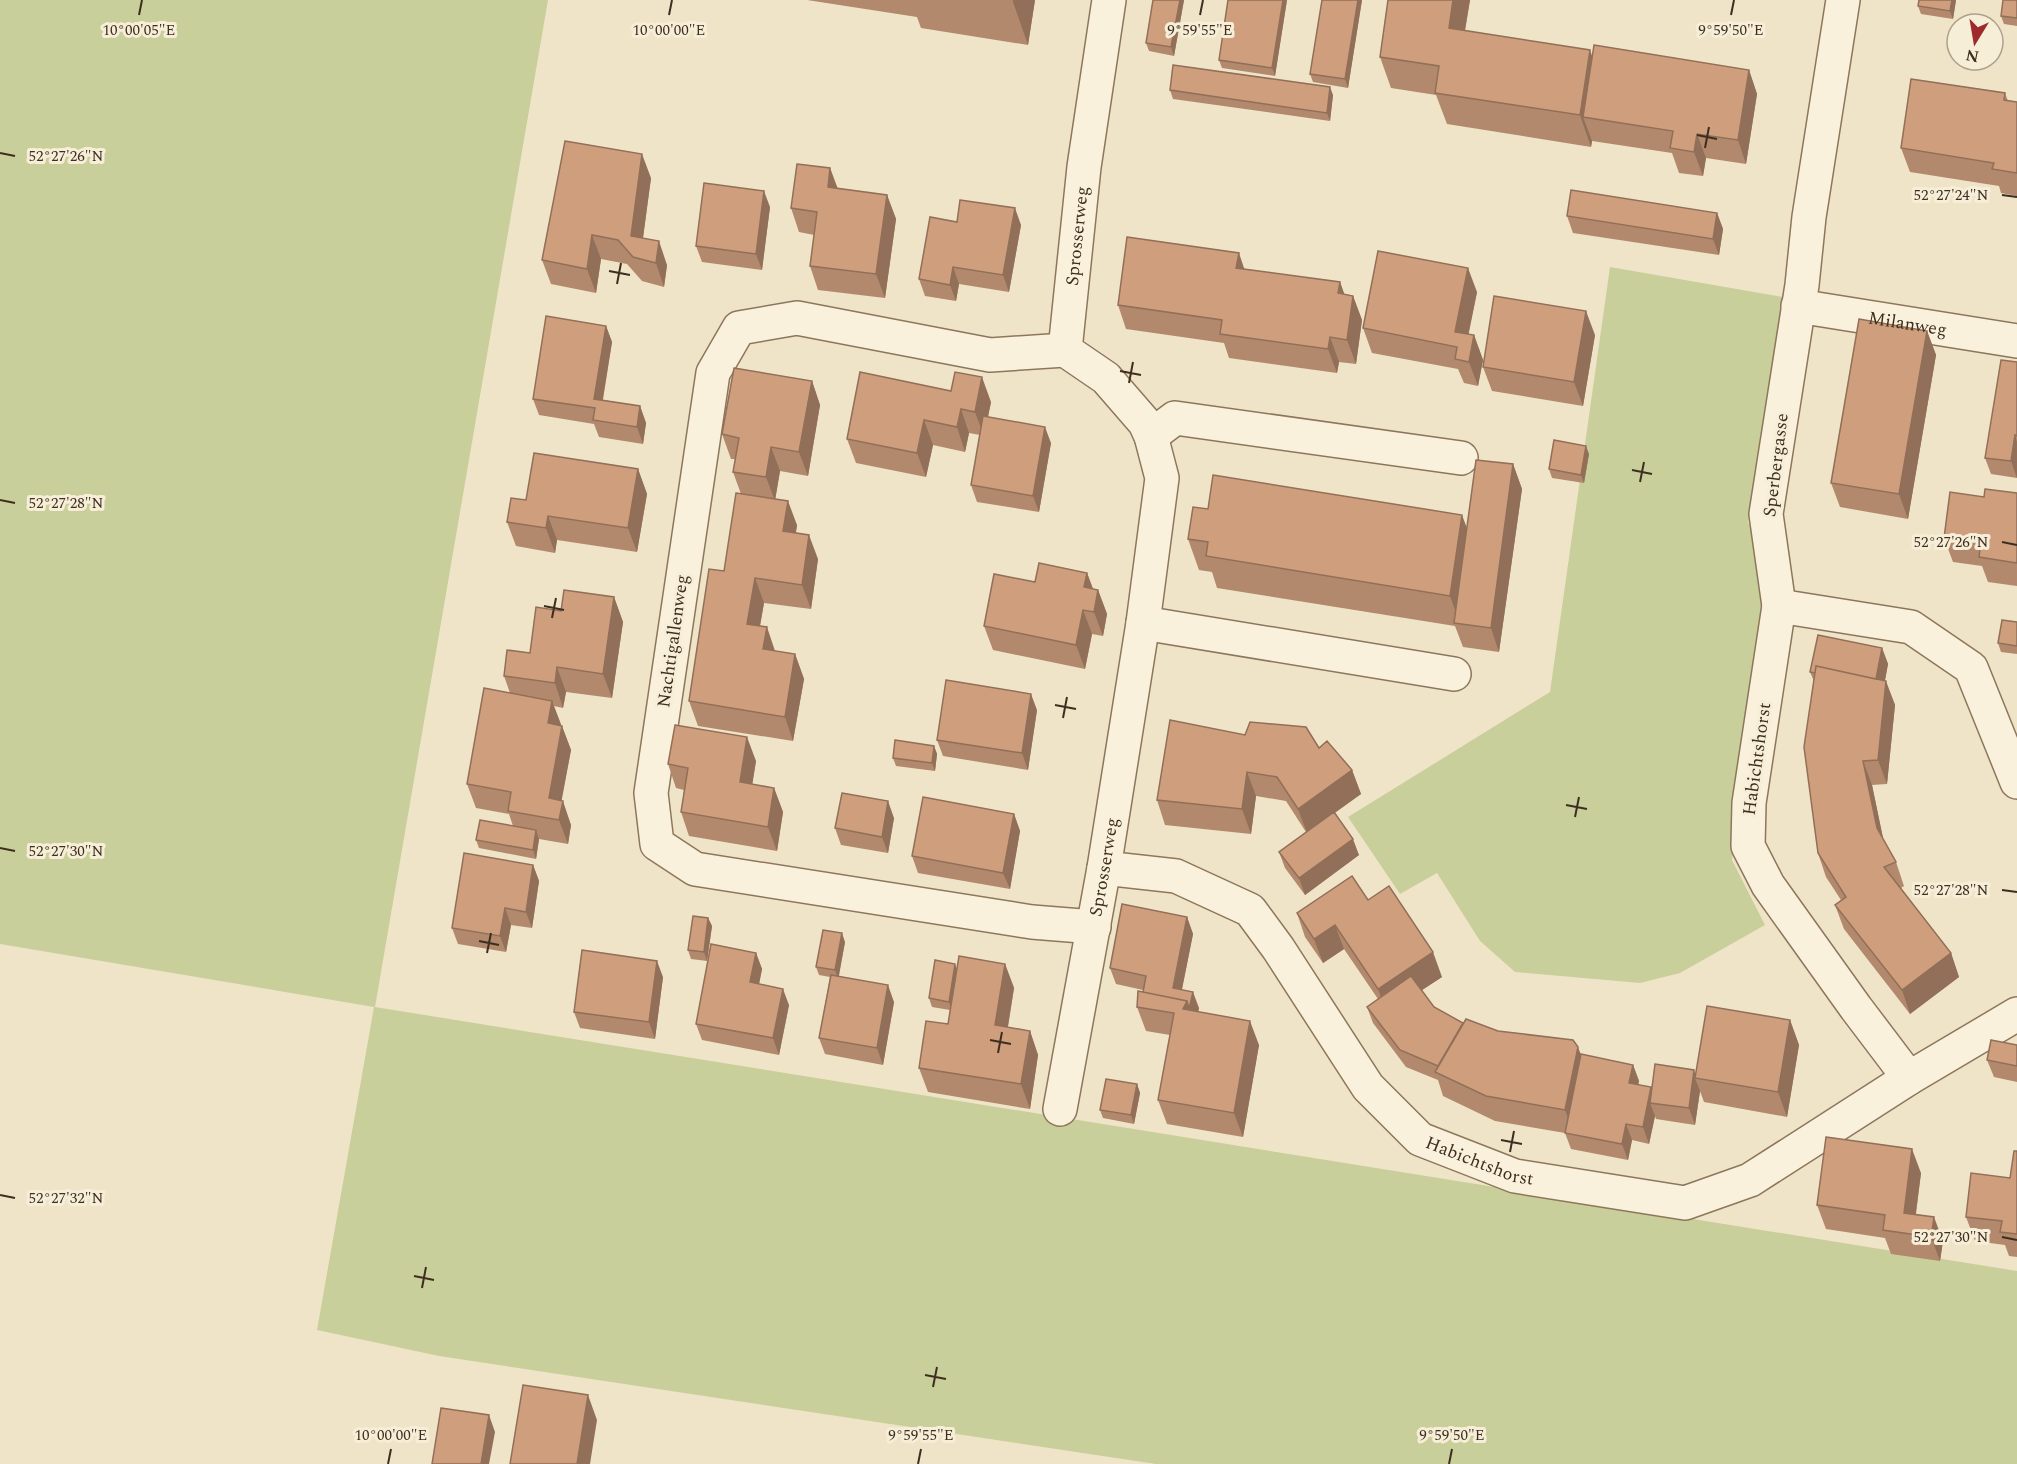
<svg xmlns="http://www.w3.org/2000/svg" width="2017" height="1464" font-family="Spectral,serif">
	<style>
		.green { fill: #c9cf9b }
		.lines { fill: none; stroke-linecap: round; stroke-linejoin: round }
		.minor-casing { stroke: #8d765c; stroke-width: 36 }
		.minor { stroke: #faf1dc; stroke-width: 33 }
		.wall { fill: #b2896c }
		.shaded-wall { fill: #916f58 }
		.building { fill: #cf9f7d; stroke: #916f58; stroke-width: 1.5 }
		.ticks { fill: none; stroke: #3d2e20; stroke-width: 2 }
		.labels { text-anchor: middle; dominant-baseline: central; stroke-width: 6; stroke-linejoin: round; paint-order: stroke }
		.street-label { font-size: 18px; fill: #3d2e20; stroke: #f7eed8 }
		.ticks-label { font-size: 15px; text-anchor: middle; fill: #3d2e20; stroke: #f7eed8; stroke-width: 6; stroke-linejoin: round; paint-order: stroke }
	</style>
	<rect width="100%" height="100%" fill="#f0e4c8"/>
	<path class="green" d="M0,0H548L375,1007L2017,1271V1464H1156L439,1356L317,1330L374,1007L0,944Z
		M1610,267L1783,297L1748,522L1766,557L1764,611L1732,860L1765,925L1680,973L1640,983L1515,972L1480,941L1437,873L1400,894L1348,817L1550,692Z"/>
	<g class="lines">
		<g class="minor-casing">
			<g id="minor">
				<path d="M1843,0L1809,217L1802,285L1766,514L1779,606L1911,627L1971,668L2017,782"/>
				<path id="s1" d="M1798,306L2017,341"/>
				<path d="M1065,350L990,355L797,318L739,328L713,373L651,793L657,844L695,869L1032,922L1094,927"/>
				<path d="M1151,436L1175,418L1461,458"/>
				<path d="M1779,606L1749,803L1748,846L1768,885L1856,1008L1909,1078"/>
				<path d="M1143,623L1454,674"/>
				<path id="s2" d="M1104,868L1176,876L1250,910L1278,948L1368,1087L1420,1139L1515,1176L1685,1203L1750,1180L1909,1078L2017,1014"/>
				<path id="s3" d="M1060,1109L1104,868L1143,623L1162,478L1151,436L1145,423L1106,378L1065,350L1084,167L1109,0"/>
			</g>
		</g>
		<use href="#minor" class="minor"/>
	</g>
	<path class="wall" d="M807,0H1035L1028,45L921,28L917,17Z
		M1153,0H1184L1174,56L1149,51L1146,43Z
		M1228,0H1287L1275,76L1222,68L1219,60Z
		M1322,0H1362L1348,88L1313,82L1310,74Z
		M1388,0H1470L1465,31L1593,57L1749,70L1757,94L1746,164L1706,158L1703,176L1679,173L1672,153L1592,141L1591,147L1447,124L1436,95L1391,88L1380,57Z
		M1956,0L1953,19L1921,14L1918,6Z
		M2017,0V26L2004,24L2001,16Z
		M1170,90L1333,95L1330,121L1173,99Z
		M2005,93L2008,101L2017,102V196L2001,193L1999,186L1910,172L1901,148Z
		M830,168L838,189L887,195L896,219L885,298L818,290L810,266L814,235L799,232L791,208Z
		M651,178L643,238L667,265L664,287L642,281L627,264L601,259L596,293L551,284L542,260Z
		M770,207L762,270L702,262L696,246Z
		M1717,213L1723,229L1719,255L1573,233L1567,216Z
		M957,222L1021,225L1009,292L959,284L956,301L925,296L919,279Z
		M1244,269L1340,282L1344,294L1353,296L1362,320L1356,364L1339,362L1337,373L1229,358L1224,343L1126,329L1118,305Z
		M1477,292L1468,335H1474L1483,360L1478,386L1464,383L1458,369L1372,353L1363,328Z
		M606,326L612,342L603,400L640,406L646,423L643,444L599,437L594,424L539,415L533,399Z
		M1927,331L1936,355L1908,519L1840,507L1831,483Z
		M1595,335L1583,406L1492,391L1483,367Z
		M2017,362V478L1991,474L1985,458Z
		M812,381L820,405L808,476L780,471L775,499L797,525L796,533L818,559L811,609L764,603L760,626L775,651L795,654L804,679L793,741L698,726L689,701L724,571L741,494L733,472L735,459H731L722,434Z
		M951,391L991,402L988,417L1051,443L1039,512L977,502L971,485L980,435L969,433L965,452L933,445L926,477L856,463L847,439Z
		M1589,454L1584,483L1552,478L1549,469Z
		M1513,464L1522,489L1499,652L1463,647L1455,626L1217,588L1212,572L1199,570L1188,539L1208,509L1467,528Z
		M638,469L647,494L637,552L557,540L555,553L516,546L507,522L526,500Z
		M2017,493V586L1988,582L1982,566L1953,562L1944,538L1984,497Z
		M1087,573L1093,589L1098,590L1107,614L1103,636L1092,634L1085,669L993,650L984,626L1035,582Z
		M614,597L623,622L612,698L566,692L563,708L554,706L571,750L561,801L571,825L568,844L539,839L536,859L479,848L476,840L513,826L509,814L476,808L467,784L510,693L504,676L530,653L561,611Z
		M2017,622V654L2001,652L1998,643Z
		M1882,648L1888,664L1885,680L1895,705L1887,784L1872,785L1883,839L1896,862L1904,886L1901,888L1951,953L1959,977L1910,1014L1844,929L1835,905L1841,900L1826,877L1818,853L1814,681L1810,672Z
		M1037,710L1028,770L943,756L937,740Z
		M1245,735L1319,748L1352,770L1361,794L1334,813L1359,855L1305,895L1285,868L1279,852L1306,832L1286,801L1256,796L1251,834L1165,825L1157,800Z
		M934,746L937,754L935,771L896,766L893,758Z
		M756,761L752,784L774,788L783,812L777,851L689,836L681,812L684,790L676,788L668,764Z
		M1014,814L1020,831L1010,889L918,873L912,856Z
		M894,818L888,853L841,845L835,828Z
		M533,865L539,881L532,928L511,925L506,952L458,944L452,928Z
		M1368,900L1442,977L1422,990L1434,1007L1463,1023L1498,1031L1581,1054L1633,1065L1639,1081L1638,1085L1652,1089L1696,1073L1790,1020L1799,1045L1787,1117L1704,1102L1700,1091L1695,1125L1656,1119L1655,1116L1649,1144L1632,1140L1628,1160L1571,1149L1565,1133L1495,1121L1443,1096L1438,1080L1406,1067L1373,1023L1367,1007L1378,999L1344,949L1323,963L1305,937L1297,913Z
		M1187,917L1193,934L1182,989L1199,1008L1198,1012L1259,1045L1243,1137L1167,1124L1158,1100L1170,1035L1146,1031L1137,1007L1143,990L1116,984L1110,968Z
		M708,918L712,926L707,961L691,959L688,950Z
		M845,942L839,976L894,1002L883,1065L825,1054L819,1038L830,977L819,975L816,967Z
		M756,953L762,969L759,984L789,1005L779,1055L702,1040L696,1024Z
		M1005,964L1014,988L1008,1027L1030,1031L1038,1055L1030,1109L928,1092L919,1068L948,1024L950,1010L932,1007L929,998L957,968Z
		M663,977L655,1039L580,1028L574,1012Z
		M2017,1045V1082L1994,1077L1987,1060Z
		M1137,1084L1140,1093L1134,1124L1103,1118L1100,1110Z
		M2017,1151V1257L2009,1256L2005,1245L1975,1241L1966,1217L2010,1178Z
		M1921,1173L1916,1214L1943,1241L1940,1261L1891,1254L1885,1238L1826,1229L1817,1205Z"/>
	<path class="shaded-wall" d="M1013,0H1035L1028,45L1013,2Z
		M1180,0H1184L1174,56L1171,47Z
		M1283,0H1287L1275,76L1272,68Z
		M1358,0H1362L1348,88L1345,79Z
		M1453,0H1470L1460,59L1449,28Z
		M1952,0H1956L1953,19L1950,11Z
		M1590,50L1601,81L1583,117L1592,141L1591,147L1580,115Z
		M1749,70L1757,94L1746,164L1738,140Z
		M1330,87L1333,95L1330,121L1327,113Z
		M1697,134L1706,158L1703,176L1694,152Z
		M642,154L651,178L640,260L631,236Z
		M830,168L839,193L828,187Z
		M764,191L770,207L762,270L756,254Z
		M887,195L896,219L885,298L876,274Z
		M1015,208L1021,225L1009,292L1003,275Z
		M1717,213L1723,229L1719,255L1713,239Z
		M592,235L601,259L596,293L587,269Z
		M659,241L667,265L664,287L656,263Z
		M1239,253L1247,277L1236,268Z
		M953,267L959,284L956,301L950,285Z
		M1468,268L1477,292L1464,357L1455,332Z
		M1340,282L1349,307L1338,293Z
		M1353,296L1362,320L1356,364L1347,340Z
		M1586,311L1595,335L1583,406L1574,382Z
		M606,326L612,342L600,415L594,399Z
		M1927,331L1936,355L1908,519L1899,494Z
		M1474,335L1483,360L1478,386L1469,362Z
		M1330,337L1339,362L1337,373L1328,349Z
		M982,377L991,402L984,436L975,412Z
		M812,381L820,405L808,476L799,452Z
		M640,406L646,423L643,444L637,427Z
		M961,409L969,433L965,452L957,427Z
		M924,420L933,445L926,477L917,453Z
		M1045,427L1051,443L1039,512L1033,496Z
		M2015,435L2017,442V478L2011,461Z
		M1586,446L1589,454L1584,483L1581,475Z
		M771,447L780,471L775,501L766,477Z
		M1513,464L1522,489L1499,652L1491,628Z
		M638,469L647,494L637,552L628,528Z
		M788,501L797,525L792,555L783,531Z
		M1462,515L1474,547L1460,624L1450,596Z
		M548,516L557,540L555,553L546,528Z
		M809,535L818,559L811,609L802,585Z
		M1087,573L1096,597L1084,587Z
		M755,578L764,603L756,648L747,624Z
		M1098,590L1107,614L1103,636L1094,612Z
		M614,597L623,622L612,698L603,674Z
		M1083,610L1092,634L1085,669L1076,645Z
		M767,627L775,651L763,649Z
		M1882,648L1888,664L1881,702L1875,685Z
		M795,654L804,679L793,741L785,717Z
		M557,667L566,692L563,708L555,683Z
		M1886,681L1895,705L1887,784L1878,760Z
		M1031,694L1037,710L1028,770L1022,753Z
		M552,701L561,725L557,748L548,723Z
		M562,726L571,750L558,820L549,798Z
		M747,737L756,761L749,806L740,782Z
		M934,746L937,754L935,771L932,763Z
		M1863,761L1872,785L1886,852L1877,828Z
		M1352,770L1361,794L1307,833L1298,809Z
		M1247,772L1256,796L1251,834L1242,809Z
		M774,788L783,812L777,851L768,827Z
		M563,801L571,825L568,844L559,820Z
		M888,801L894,818L888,853L882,837Z
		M1014,814L1020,831L1010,889L1003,873Z
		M536,830L539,839L536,859L533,850Z
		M1353,839L1359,855L1305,895L1299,878Z
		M533,865L539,881L532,928L526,912Z
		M505,908L511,925L506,952L500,936Z
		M1187,917L1193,934L1179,1004L1173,988Z
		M708,918L712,926L707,961L704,952Z
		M1335,925L1344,949L1323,963L1314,939Z
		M842,933L845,942L838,979L835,970Z
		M1433,952L1442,977L1387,1013L1378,989Z
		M756,953L762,969L756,999L750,982Z
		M1951,953L1959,977L1910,1014L1902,990Z
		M657,961L663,977L655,1039L649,1022Z
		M955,964L958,972L952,1011L949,1002Z
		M1005,964L1014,988L1004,1050L995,1025Z
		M888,985L894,1002L883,1065L877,1048Z
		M783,989L789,1005L779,1055L773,1038Z
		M1193,992L1199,1008L1195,1026L1183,1009L1187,1001Z
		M1790,1020L1799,1045L1787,1117L1778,1092Z
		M1250,1021L1259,1045L1243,1137L1234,1113Z
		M1030,1031L1038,1055L1030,1109L1021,1084Z
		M1578,1047L1587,1071L1574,1134L1565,1110Z
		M1633,1065L1639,1081L1635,1100L1629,1083Z
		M1694,1070L1697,1079L1695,1078L1700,1091L1695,1125L1689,1108Z
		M1137,1084L1140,1093L1134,1124L1131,1115Z
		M1651,1087L1657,1104L1650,1103L1655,1116L1649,1144L1643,1127Z
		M1626,1124L1632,1140L1628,1160L1622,1144Z
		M1912,1149L1921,1173L1913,1234L1904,1213Z
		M1934,1217L1943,1241L1940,1261L1931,1237Z
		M588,1395L597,1420L590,1464H577Z
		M489,1415L495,1432L489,1464H481Z"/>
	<path class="building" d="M1153,0H1180L1171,47L1146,43Z
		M1228,0H1283L1272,68L1219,60Z
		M1322,0H1358L1345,79L1310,74Z
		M1388,0H1453L1449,28L1590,50L1580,115L1435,93L1439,66L1380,57Z
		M1919,0H1952L1950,11L1918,6Z
		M2003,0H2017V18L2001,16Z
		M1594,45L1749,70L1738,140L1697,134L1694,152L1670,148L1673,131L1583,117Z
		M1173,65L1330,87L1327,113L1170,90Z
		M1911,79L2005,93L2004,100L2017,102V173L1992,169L1994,163L1901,148Z
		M565,141L642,154L631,236L659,241L656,263L633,257L618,240L592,235L587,269L542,260Z
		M797,164L830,168L828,187L887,195L876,274L810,266L817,212L791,208Z
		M704,183L764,191L756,254L696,246Z
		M1571,190L1717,213L1713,239L1567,216Z
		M960,200L1015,208L1003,275L953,267L950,285L919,279L930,217L957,222Z
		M1127,237L1239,253L1236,268L1340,282L1338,293L1353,296L1347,340L1330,337L1328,349L1220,334L1222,320L1118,305Z
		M1378,251L1468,268L1455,332L1474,335L1469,362L1455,359L1457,347L1363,328Z
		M1494,296L1586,311L1574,382L1483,367Z
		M546,316L606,326L594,399L640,406L637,427L593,420L595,408L533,399Z
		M1859,319L1927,331L1899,494L1831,483Z
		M2001,360L2017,362V436L2015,435L2011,461L1985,458Z
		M734,368L812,381L799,452L771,447L766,477L733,472L739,438L722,434Z
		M860,372L951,391L955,372L982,377L975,412L961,409L957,427L924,420L917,453L847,439Z
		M983,416L1045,427L1033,496L971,485Z
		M1554,440L1586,446L1581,475L1549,469Z
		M534,453L638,469L628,528L548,516L546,528L507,522L511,498L526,500Z
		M1476,460L1513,464L1491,628L1454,623Z
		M1213,475L1462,515L1450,596L1206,556L1208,542L1188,539L1193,507L1208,509Z
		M1985,489L2017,493V563L1979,557L1981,543L1944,538L1950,492L1984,497Z
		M736,493L788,501L783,531L809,535L802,585L755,578L747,624L767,627L763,649L795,654L785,717L689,701L709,569L724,571Z
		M1039,563L1087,573L1084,587L1098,590L1094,612L1083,610L1076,645L984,626L994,574L1035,582Z
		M564,590L614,597L603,674L557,667L555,683L504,676L507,650L530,653L536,607L561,611Z
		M2002,620L2017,622V646L1998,643Z
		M1818,635L1882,648L1876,679L1816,666L1815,673L1810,672Z
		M1816,666L1886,681L1878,760L1863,761L1877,828L1896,862L1884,867L1951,953L1902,990L1835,905L1846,897L1818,853L1804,747Z
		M946,680L1031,694L1022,753L937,740Z
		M484,688L552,701L548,723L562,726L549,798L563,801L559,820L508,811L511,792L467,784Z
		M1170,720L1245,735L1250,722L1306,727L1319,748L1327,741L1352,770L1298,809L1277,777L1247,772L1242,809L1157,800Z
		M675,725L747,737L740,782L774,788L768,827L681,812L688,768L668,764Z
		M895,740L934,746L932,763L893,758Z
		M842,793L888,801L882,837L835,828Z
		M923,797L1014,814L1003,873L912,856Z
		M1334,812L1353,839L1299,878L1279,852Z
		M480,820L536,830L533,850L476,840Z
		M464,853L533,865L526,912L505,908L500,936L452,928Z
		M1352,876L1368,900L1389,886L1433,952L1378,989L1335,925L1314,939L1297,913Z
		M1122,904L1187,917L1173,988L1193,992L1189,1009L1187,1001L1143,992L1146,976L1110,968Z
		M693,916L708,918L704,952L688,950Z
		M823,930L842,933L835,970L816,967Z
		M711,944L756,953L750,982L783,989L773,1038L696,1024Z
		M582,950L657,961L649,1022L574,1012Z
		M959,956L1005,964L995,1025L1030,1031L1021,1084L919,1068L926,1021L948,1024Z
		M935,960L955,964L949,1002L929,998Z
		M831,975L888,985L877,1048L819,1038Z
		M1411,976L1434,1007L1463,1023L1438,1066L1400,1050L1367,1007Z
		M1138,991L1187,1001L1183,1009L1250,1021L1234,1113L1158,1100L1174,1013L1137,1007Z
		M1707,1006L1790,1020L1778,1092L1695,1078Z
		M1466,1019L1498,1031L1573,1040L1578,1047L1565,1110L1486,1096L1435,1072Z
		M1991,1040L2017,1045V1066L1987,1060Z
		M1581,1054L1633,1065L1629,1083L1651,1087L1643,1127L1626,1124L1622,1144L1565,1133Z
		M1655,1064L1694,1070L1689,1108L1650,1103Z
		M1106,1079L1137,1084L1131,1115L1100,1110Z
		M1826,1137L1912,1149L1904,1213L1934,1217L1931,1237L1883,1230L1885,1215L1817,1205Z
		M2014,1151H2017V1234L2000,1232L2002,1221L1966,1217L1971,1173L2010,1178Z
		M523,1385L588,1395L577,1464H510Z
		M441,1408L489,1415L481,1464H432Z"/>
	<path class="ticks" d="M139,15L142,0M669,15L672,0M1200,15L1203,0M1731,15L1734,0M1697,135L1717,139M1705,148L1709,127M0,153L15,156M2002,195L2017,197M609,271L630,275M617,284L621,263M1120,371L1141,375M1129,383L1133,362M1632,470L1652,474M1640,482L1644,462M0,500L15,503M2002,542L2017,545M544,606L564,610M552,618L556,598M1055,705L1076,709M1063,718L1067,697M1566,805L1587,809M1575,817L1579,797M0,848L15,851M2002,890L2017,892M479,941L499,945M487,953L491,933M990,1040L1011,1044M998,1053L1002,1032M1501,1140L1522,1144M1510,1152L1514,1131M0,1195L15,1198M2002,1237L2017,1240M414,1276L434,1280M422,1288L426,1267M925,1375L946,1379M933,1387L937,1367M388,1464L391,1449M918,1464L921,1449M1449,1464L1452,1449"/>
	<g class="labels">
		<g class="street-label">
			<text stroke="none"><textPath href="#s3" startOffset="921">Sprosserweg</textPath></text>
			<text stroke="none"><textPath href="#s1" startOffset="111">Milanweg</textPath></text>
			<text transform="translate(1776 465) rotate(-83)">Sperbergasse</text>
			<text transform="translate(673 641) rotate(-82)">Nachtigallenweg</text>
			<text transform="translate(1757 759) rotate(-82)">Habichtshorst</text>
			<text stroke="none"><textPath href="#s3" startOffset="246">Sprosserweg</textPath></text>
			<text stroke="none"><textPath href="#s2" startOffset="504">Habichtshorst</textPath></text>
		</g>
	</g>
	<g class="ticks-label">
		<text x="139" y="35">10°00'05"E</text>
		<text x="669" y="35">10°00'00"E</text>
		<text x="1200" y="35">9°59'55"E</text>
		<text x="1731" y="35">9°59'50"E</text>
		<text x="66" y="161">52°27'26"N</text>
		<text x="1951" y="200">52°27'24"N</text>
		<text x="66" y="508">52°27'28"N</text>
		<text x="1951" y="547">52°27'26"N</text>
		<text x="66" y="856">52°27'30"N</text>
		<text x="1951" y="895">52°27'28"N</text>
		<text x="66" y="1203">52°27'32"N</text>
		<text x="1951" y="1242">52°27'30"N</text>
		<text x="391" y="1440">10°00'00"E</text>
		<text x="921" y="1440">9°59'55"E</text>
		<text x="1452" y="1440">9°59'50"E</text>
	</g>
	<g transform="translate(1975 42) rotate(191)"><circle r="28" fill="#f7eed8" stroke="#ada18e" stroke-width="1.5"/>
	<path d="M0-4.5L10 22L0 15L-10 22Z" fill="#9e2a2b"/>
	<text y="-9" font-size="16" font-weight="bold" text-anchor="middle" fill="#3d2e20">N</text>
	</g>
</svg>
